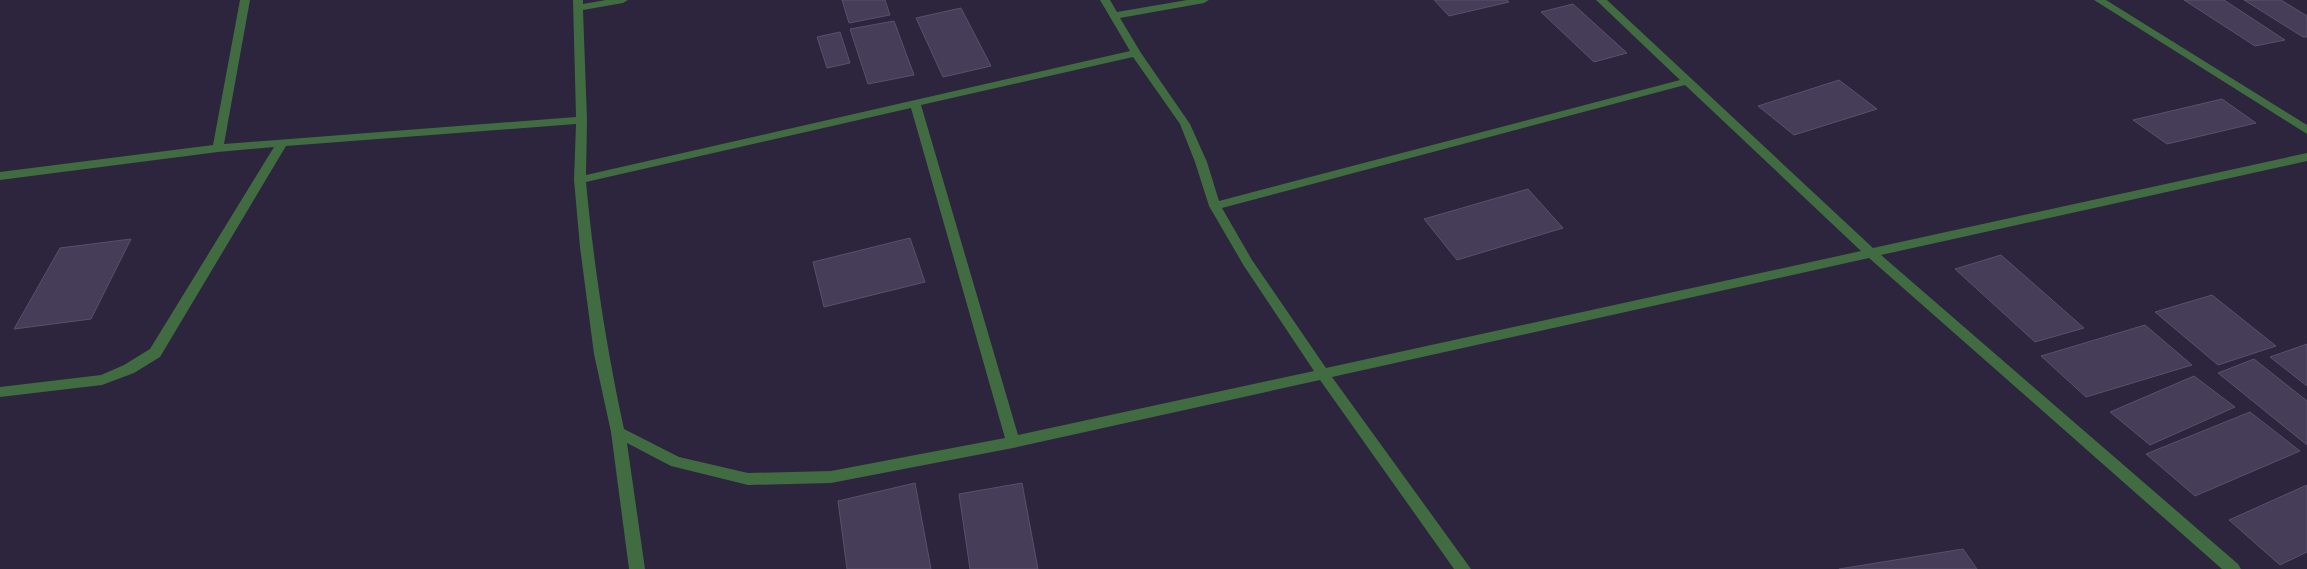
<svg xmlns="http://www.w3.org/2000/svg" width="2307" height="569" font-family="Figtree,sans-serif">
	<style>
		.building { fill: #463d59; stroke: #59506d }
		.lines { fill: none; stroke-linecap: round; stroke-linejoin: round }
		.street { fill: #416b41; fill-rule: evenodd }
	</style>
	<rect width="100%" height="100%" fill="#2d243e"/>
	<path class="building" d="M842,0H885L890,15L849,23Z
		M1434,0H1507L1509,2L1449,16Z
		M2184,0H2224L2285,40L2255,46Z
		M2244,0H2281L2307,16V37H2303Z
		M1573,4L1627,53L1594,62L1541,12Z
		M961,8L991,66L943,77L916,18Z
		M894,21L914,75L868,84L850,29Z
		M840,32L850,63L827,68L817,37Z
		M1839,80L1877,109L1794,135L1758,106Z
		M2222,99L2256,123L2167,144L2133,120Z
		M1528,189L1563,228L1457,260L1424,219Z
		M910,238L925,282L824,307L813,262Z
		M131,239L91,319L14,329L60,248Z
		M2001,255L2084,328L2035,342L1955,269Z
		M2212,295L2276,346L2218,365L2155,312Z
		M2145,325L2192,365L2086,397L2041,356Z
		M2307,344V386L2270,357Z
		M2254,359L2307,401V445L2218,373Z
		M2194,376L2235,407L2150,445L2110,412Z
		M2250,412L2300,451L2195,496L2146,454Z
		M915,483L931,569H847L838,501Z
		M1022,483L1038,569H970L959,494Z
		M2307,485V552L2280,565L2229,520Z
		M1963,549L1977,569H1839Z"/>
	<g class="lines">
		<path class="street" d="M240,0H250L224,144L576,117L573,0H583V4L606,0H628L623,3L583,10L587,120L586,175L1130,51L1100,0H1110L1117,12L1187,0H1209L1204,3L1120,18L1141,53L1190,124L1207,162L1219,201L1680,80L1596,0H1607L1873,248L2307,153V161L1881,255L2238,564L2241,569H2222L1869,258L1332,377L1471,569H1454L1320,380L1013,448L831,483L748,485L671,466L627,443L645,569H629L611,432L594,354L580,247L574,180L576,124L286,146L160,357L134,373L102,385L0,397V387L101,375L124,365L150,349L274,147L218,152L0,180V172L213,145ZM1133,57L1180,124L1195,162L1209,206L1244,266L1314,371L1018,435L921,105ZM1685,85L1861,251L1326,368L1252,260L1222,208ZM911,108L1005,438L831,471L748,473L679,457L624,429C606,346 594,267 586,182Z
			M2094,0H2106L2307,125V134Z"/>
	</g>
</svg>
